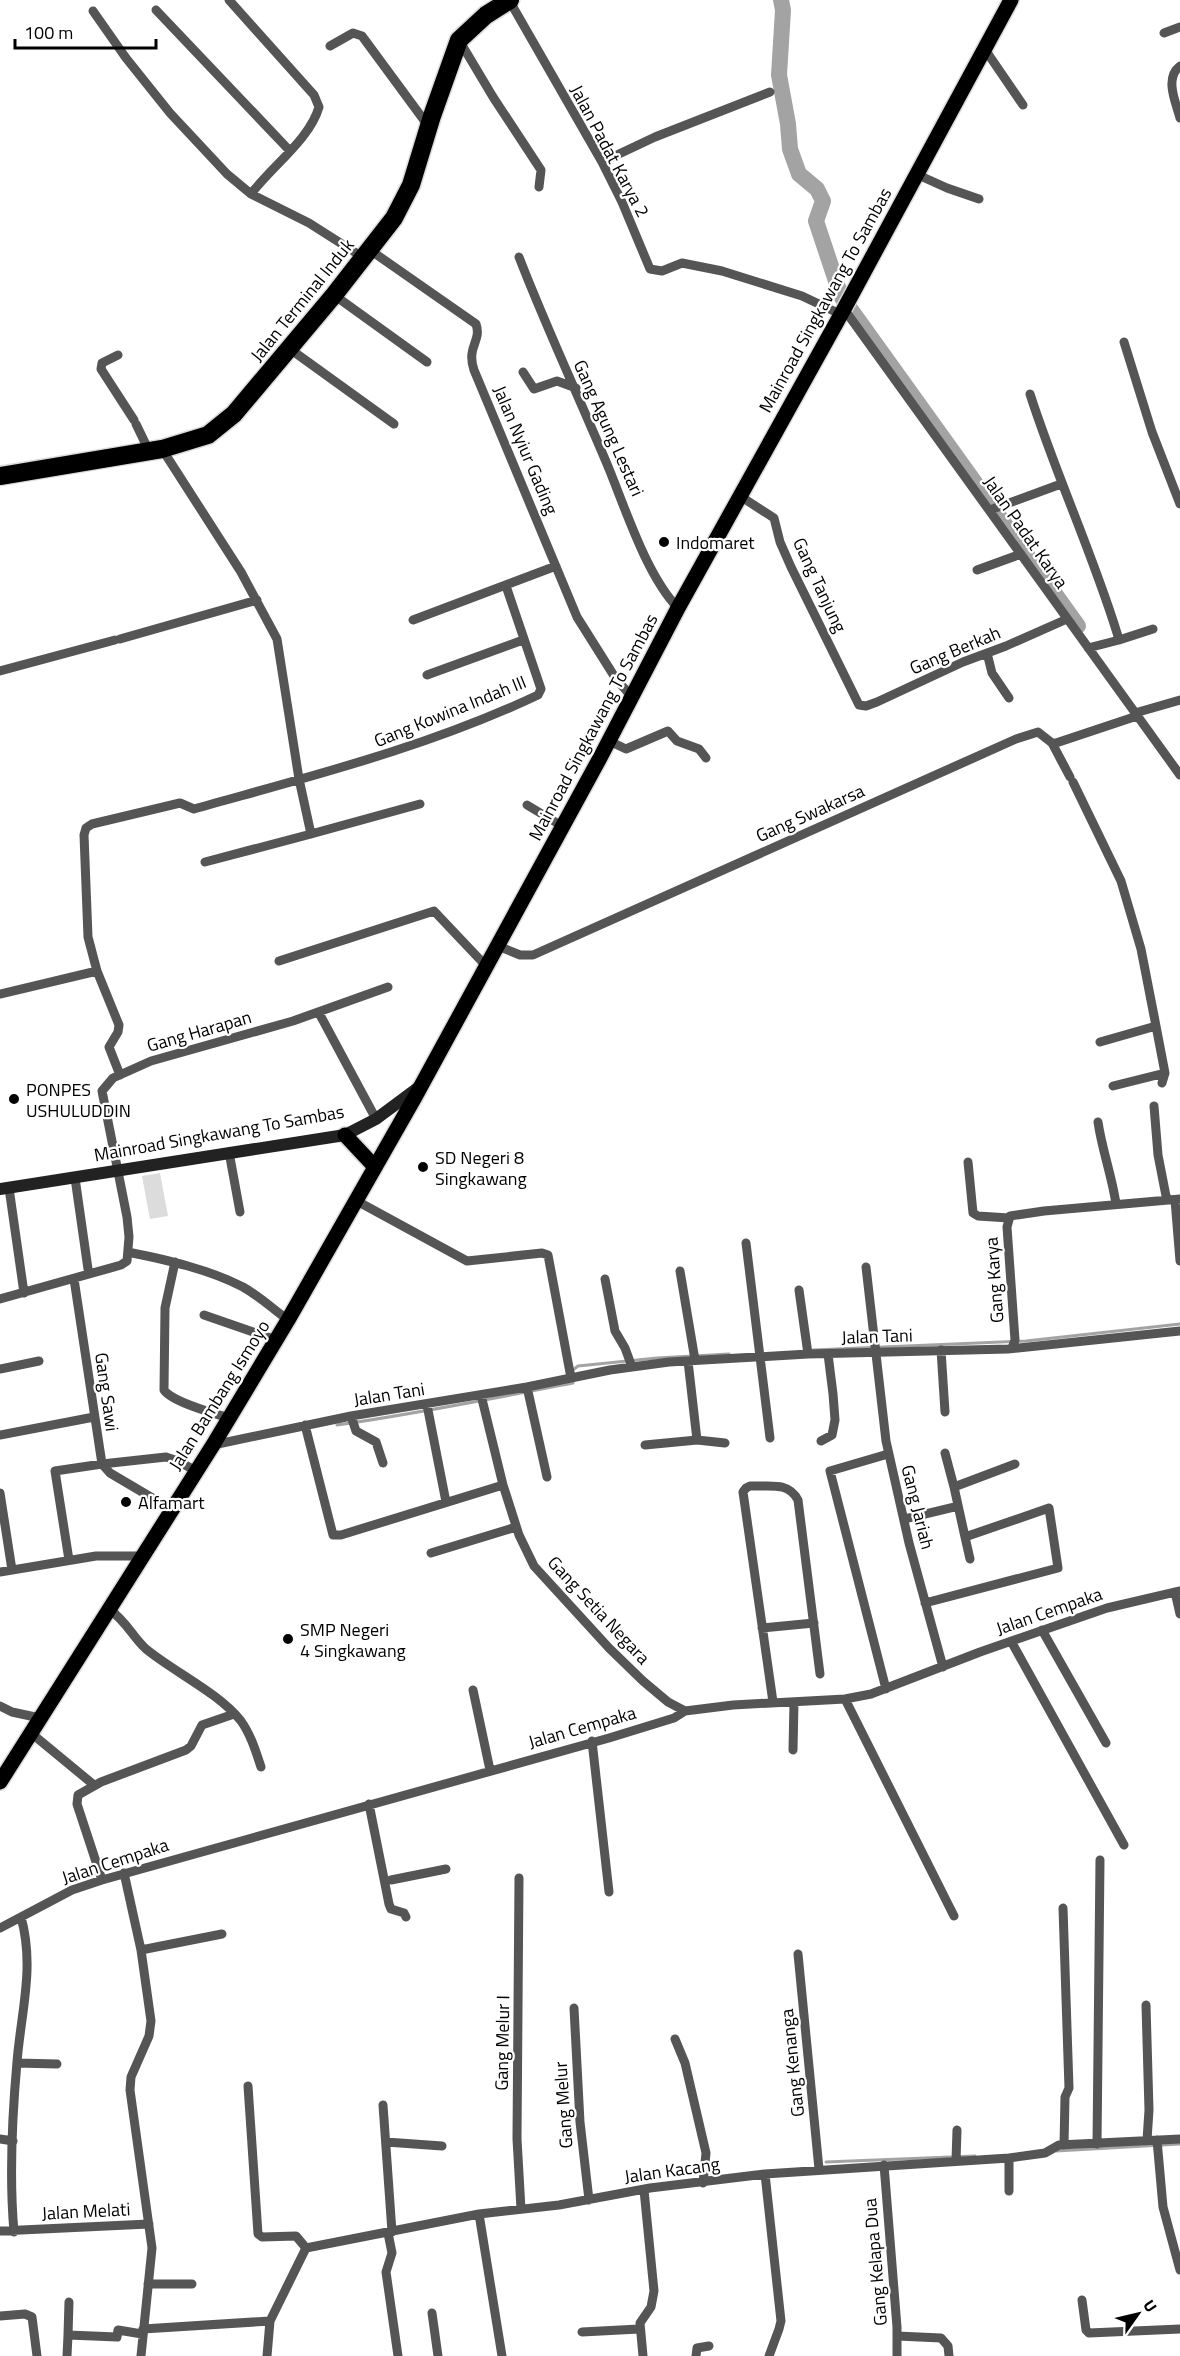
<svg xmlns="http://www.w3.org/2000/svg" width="1180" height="2356" font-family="'Titillium Web',sans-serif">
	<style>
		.green { fill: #dcdcdc }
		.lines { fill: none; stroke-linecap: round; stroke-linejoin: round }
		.stream { stroke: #a3a3a3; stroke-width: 3 }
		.river { stroke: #a3a3a3; stroke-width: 16 }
		.primary-casing { stroke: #dbdbdb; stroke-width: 18 }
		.highway-casing { stroke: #dbdbdb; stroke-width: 21 }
		.street { stroke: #555; stroke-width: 9 }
		.secondary { stroke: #222; stroke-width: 12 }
		.primary { stroke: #000; stroke-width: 15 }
		.highway { stroke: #000; stroke-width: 18 }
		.poi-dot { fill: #000; stroke: #fff; stroke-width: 2 }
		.labels { text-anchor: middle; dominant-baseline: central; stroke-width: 4.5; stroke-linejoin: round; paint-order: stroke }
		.street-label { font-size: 18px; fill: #000; stroke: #fff }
		.poi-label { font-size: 18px; fill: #000; stroke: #fff; text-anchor: start }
	</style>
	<rect width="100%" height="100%" fill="#fff"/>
	<path class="green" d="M160,1173L168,1216L150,1219L142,1176Z"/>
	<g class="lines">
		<path class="stream" d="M813,1350L1026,1341L1180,1324
			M573,1370L578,1366L657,1358L729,1354
			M337,1425C416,1414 495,1398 573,1383V1379
			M1056,2151L1180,2144
			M826,2162L975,2156"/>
		<path class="river" d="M781,0L783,10L779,75L788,124L790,149L799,174L817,189L823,201L816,221L841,296L1078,626"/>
		<g class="primary-casing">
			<path id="primary" d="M345,1135L374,1166
				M0,1782L213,1445L288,1320L415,1097L601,756L678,608L844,309L1011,0"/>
		</g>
		<g class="highway-casing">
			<path id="highway" d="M0,476L162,449L208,435L234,414L334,295L394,218L411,185L432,116L459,40L486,15L510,0"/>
		</g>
		<path class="street" d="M229,0L314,95L319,107C310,139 271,167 251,194
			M509,0L602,162L622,202L650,269L662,271L682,263L722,271L802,296L840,314
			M156,10L290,151
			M93,11L126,58L170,113L227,174L251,194L309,223L364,258
			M1164,33L1180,27
			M459,40L493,97L541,170L539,187
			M330,46L353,33L362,36L429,127
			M984,48L1023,105
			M1180,66C1164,78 1176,103 1180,118
			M602,162L655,137L770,92
			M916,174L947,188L979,199
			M370,250L476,324C482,342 466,346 474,370L577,617L616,679L632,697
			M519,257C546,327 578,395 607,464C625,507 646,575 678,608
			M334,295L427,362
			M844,309L1180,775
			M1124,342L1152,432L1180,504
			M290,349L394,424
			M118,355L102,363L101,369L134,420
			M523,372L534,389L557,381L576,388
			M1030,394C1056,475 1092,552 1117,633L1119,640L1088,648
			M136,424L149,451
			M162,449L241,572L277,639L299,779L311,834L420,804
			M740,496L774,518L780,542L791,567L859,705L866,706L877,702L963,662L1006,646L1067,619
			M990,510L1061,484
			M977,570L1021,554
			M413,620L556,566
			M120,639L257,600
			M1119,640L1153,629
			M987,653L992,673L1009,698
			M0,671L115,640
			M427,675L523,640
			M1135,713L1180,700
			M609,741L626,749L668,731L677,741L699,749L706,758
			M1052,743L1070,777
			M1073,782L1121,881L1141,949L1156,1026L1165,1073L1162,1083
			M527,805L562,826
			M205,862L311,834
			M498,946L520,955H533L1016,739L1038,732L1052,743H1056L1137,716
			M279,961L434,911L487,967
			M0,994L97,971
			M319,1013L376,1119
			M1100,1042L1156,1026
			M120,1075L109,1047L118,1032L119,1025L97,971L88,937L84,835L86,828L92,824L180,803L194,809C311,776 428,747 538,695L541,689L506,586
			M1113,1086L1165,1073
			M1154,1106L1158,1155L1166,1196L1169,1200
			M1098,1122C1102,1150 1112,1176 1116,1204
			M229,1152L240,1212
			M968,1162L973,1213L978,1216L1009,1218
			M75,1178L88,1269
			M9,1188L24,1293
			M355,1200L467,1261L542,1253L548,1255L571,1378
			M1175,1200L1180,1261
			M746,1243L770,1438
			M128,1252C167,1260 208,1269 243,1287C259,1296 273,1309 288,1320
			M175,1262L165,1308L164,1390C172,1402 213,1413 229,1418
			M866,1267L886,1441L909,1543L943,1667
			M680,1271L695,1360
			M74,1279L102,1464L166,1457L178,1461L196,1471
			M605,1279L615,1331L625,1348L632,1367
			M799,1290L808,1354
			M0,1299L121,1265L127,1261L129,1237L127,1217L102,1091L113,1078L151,1061L293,1021L388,987
			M204,1315L276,1340
			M1012,1348L1015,1340L1007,1227L1010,1216L1044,1211L1180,1199
			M941,1350L945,1412
			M688,1361L697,1440L725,1443
			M0,1369L39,1361
			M527,1387L547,1477
			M481,1395L503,1485L519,1535L534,1566L609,1648L643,1681L668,1702L685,1711
			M427,1405L446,1502
			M351,1416L356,1431L376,1442L383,1463
			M305,1425L333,1535H341L503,1485
			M0,1435L94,1417
			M821,1441L832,1435L835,1420L833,1394L828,1354
			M213,1445L351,1416L527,1387L610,1370L669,1362L808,1354L1008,1349L1180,1331
			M645,1445L697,1440
			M945,1453L954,1487
			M0,1493L12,1570
			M904,1519L958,1506
			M965,1537L954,1487L1015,1464
			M431,1553L516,1527
			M69,1560L55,1471L102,1464L110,1473L171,1509
			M0,1572L96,1556H142
			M1175,1592L1180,1614
			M925,1603L1058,1568L1049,1508L965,1537L970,1559
			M109,1609C127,1622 132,1636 146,1649C174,1672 219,1693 241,1721C251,1735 256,1752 261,1767
			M762,1628L814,1623
			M1042,1630L1106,1743
			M1011,1641L1124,1845
			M886,1689L830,1471L888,1454
			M473,1690L490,1770
			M845,1699L954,1916
			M773,1702L743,1492L746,1488L750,1486C769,1487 788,1481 798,1500L820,1674
			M0,1706L12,1712L40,1718
			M31,1733L94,1785
			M592,1741L609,1892
			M793,1750L794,1702
			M369,1804L389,1904L391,1909L404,1913L406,1917
			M124,1873L141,1950L151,2021L149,2036L131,2077L130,2090L152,2248L141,2356
			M519,1878L517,2139L521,2209
			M102,1880L77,1804L78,1795L101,1782L186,1750L191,1746L202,1725L234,1714
			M391,1880L446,1869
			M1063,1908L1069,2088L1065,2097L1064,2145
			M0,1928L72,1890L102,1880L609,1738L674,1718L685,1711L733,1705L845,1699L871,1694L980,1652L1107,1608L1180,1591
			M141,1950L222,1934
			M798,1954L819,2169
			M1146,2005L1149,2110L1147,2140
			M574,2008L580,2122L589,2200
			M675,2039L685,2063L706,2153L703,2183
			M17,2063L57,2064
			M248,2086L258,2234L262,2237L296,2236L306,2248
			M383,2105L392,2232
			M0,2139L13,2141
			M1157,2140L1163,2207L1180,2270
			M386,2142L442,2146
			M1097,2144L1100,1860
			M1009,2158V2191
			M956,2161L957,2130
			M884,2165L897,2327V2356
			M765,2174L781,2321L779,2329L769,2356
			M479,2214L502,2356
			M0,2231L149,2224
			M14,2232C9,2176 12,2118 17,2062C21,2012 35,1967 21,1917
			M388,2233L392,2253L386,2272L398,2356
			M306,2248L479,2214L559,2205L650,2188L765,2174L1009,2158L1045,2153L1059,2145L1180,2139
			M148,2284H192
			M1082,2300L1086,2330L1089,2333L1180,2329
			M69,2302L68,2335L117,2337L118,2330L142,2334
			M432,2313L438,2356
			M0,2316L25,2314L32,2317L37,2356
			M143,2329L270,2321
			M582,2332L639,2329
			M897,2336L941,2338L948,2346L949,2356
			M67,2356L68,2335
			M267,2356L270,2321L306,2248
			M643,2356L640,2323L651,2307L654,2291L644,2190
			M696,2356L697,2348L709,2346"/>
		<path class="secondary" d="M0,1189L345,1135L376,1119L419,1087"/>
		<use href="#primary" class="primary"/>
		<use href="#highway" class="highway"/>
	</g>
	<g class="poi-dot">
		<circle cx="664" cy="542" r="6"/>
		<circle cx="14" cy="1099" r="6"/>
		<circle cx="423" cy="1167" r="6"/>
		<circle cx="126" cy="1502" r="6"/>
		<circle cx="288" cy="1639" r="6"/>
	</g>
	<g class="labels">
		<g class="street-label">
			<text transform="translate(610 151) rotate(62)">Jalan Padat Karya 2</text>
			<text transform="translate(302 300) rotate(-51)">Jalan Terminal Induk</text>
			<text transform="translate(825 300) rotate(-61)">Mainroad Singkawang To Sambas</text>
			<text transform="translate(609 428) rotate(66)">Gang Agung Lestari</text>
			<text transform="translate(526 450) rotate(67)">Jalan Nyiur Gading</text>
			<text transform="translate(1026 532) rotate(55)">Jalan Padat Karya</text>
			<text transform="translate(820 585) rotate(65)">Gang Tanjung</text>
			<text transform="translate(955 650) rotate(-23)">Gang Berkah</text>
			<text transform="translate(450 711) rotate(-22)">Gang Kowina Indah III</text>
			<text transform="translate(593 727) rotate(-62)">Mainroad Singkawang To Sambas</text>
			<text transform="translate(810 813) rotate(-24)">Gang Swakarsa</text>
			<text transform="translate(199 1031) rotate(-16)">Gang Harapan</text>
			<text transform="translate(219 1133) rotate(-10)">Mainroad Singkawang To Sambas</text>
			<text transform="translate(994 1280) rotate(-94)">Gang Karya</text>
			<text transform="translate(877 1336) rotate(-2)">Jalan Tani</text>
			<text transform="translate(107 1392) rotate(82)">Gang Sawi</text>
			<text transform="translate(389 1394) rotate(-9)">Jalan Tani</text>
			<text transform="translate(219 1395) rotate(-58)">Jalan Bambang Ismoyo</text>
			<text transform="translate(918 1507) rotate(76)">Gang Jariah</text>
			<text transform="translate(599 1610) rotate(47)">Gang Setia Negara</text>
			<text transform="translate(1049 1611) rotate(-19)">Jalan Cempaka</text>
			<text transform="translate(582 1727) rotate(-16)">Jalan Cempaka</text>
			<text transform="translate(115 1861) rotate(-18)">Jalan Cempaka</text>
			<text transform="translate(502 2043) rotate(-89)">Gang Melur I</text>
			<text transform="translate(792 2063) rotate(-96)">Gang Kenanga</text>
			<text transform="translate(563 2105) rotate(-94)">Gang Melur</text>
			<text transform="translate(672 2170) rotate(-8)">Jalan Kacang</text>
			<text transform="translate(86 2211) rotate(-3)">Jalan Melati</text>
			<text transform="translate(875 2262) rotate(-95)">Gang Kelapa Dua</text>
		</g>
		<g class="poi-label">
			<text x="676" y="542">Indomaret</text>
			<text x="26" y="1089">PONPES<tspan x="26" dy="21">USHULUDDIN</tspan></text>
			<text x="435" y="1157">SD Negeri 8<tspan x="435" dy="21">Singkawang</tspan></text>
			<text x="138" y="1502">Alfamart</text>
			<text x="300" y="1629">SMP Negeri<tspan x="300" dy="21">4 Singkawang</tspan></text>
		</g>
	</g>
	<g transform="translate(1138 2314) rotate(56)" stroke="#ffffff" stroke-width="4.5" paint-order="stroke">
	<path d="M0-4.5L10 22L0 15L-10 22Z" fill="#000000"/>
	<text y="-9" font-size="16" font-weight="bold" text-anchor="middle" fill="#000000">U</text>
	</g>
	<path d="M15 39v9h141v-9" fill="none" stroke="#000000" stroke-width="3"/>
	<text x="24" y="39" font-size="18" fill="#000000" stroke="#ffffff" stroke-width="4.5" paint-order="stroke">100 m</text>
</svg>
